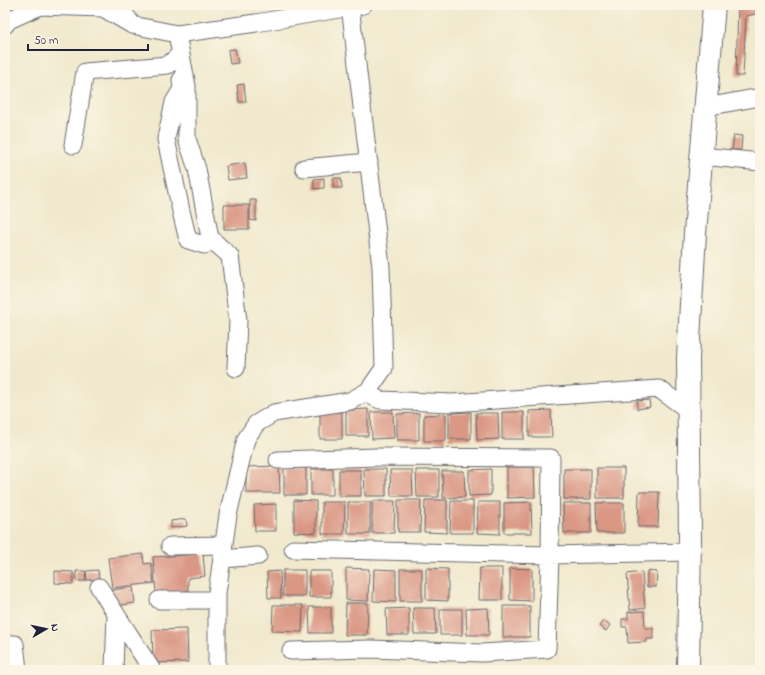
<svg xmlns="http://www.w3.org/2000/svg" width="765" height="675" font-family="'Indie Flower',sans-serif">
	<style>
		.building { fill: #da9784 }
		.lines { fill: none; stroke-linecap: round; stroke-linejoin: round }
		.minor-casing { stroke: #6a686e; stroke-width: 19 }
		.tertiary-casing { stroke: #6a686e; stroke-width: 24 }
		.minor { stroke: #fff; stroke-width: 17 }
		.tertiary { stroke: #fff; stroke-width: 22 }
	</style>
	<rect width="100%" height="100%" fill="#fcf5e5"/>
	<filter id="ink" filterUnits="userSpaceOnUse"><feTurbulence type="fractalNoise" baseFrequency=".025" numOctaves="2"/><feDisplacementMap in="SourceGraphic" scale="8" xChannelSelector="R" yChannelSelector="G"/><feConvolveMatrix kernelMatrix="1 2 1 2 8 2 1 2 1" color-interpolation-filters="sRGB"/></filter>
	<filter id="wash" filterUnits="userSpaceOnUse"><feTurbulence type="fractalNoise" baseFrequency=".012" numOctaves="4" result="noise"/><feDisplacementMap in="SourceGraphic" scale="16" xChannelSelector="R" yChannelSelector="G"/><feGaussianBlur stdDeviation="0.9" result="paint"/><feColorMatrix in="noise" values="0 0 0 0 0 0 0 0 0 0 0 0 0 0 0 0 0 1.4 0 .05"/><feComposite in="paint" operator="in"/></filter>
	<g filter="url(#wash)">
		<rect width="100%" height="100%" fill="#f0e9cd"/>
		<g id="blocks">
			<path class="building" d="M738,5H760V8H759L760,13L746,16L743,76H736Z
				M235,49L238,63L230,64L228,50Z
				M244,84L246,102H239L237,85Z
				M734,135L742,136L741,150H732Z
				M245,163L247,178L228,180L226,166Z
				M324,178V188L314,189V179Z
				M333,178H341L342,188H333Z
				M250,200H256V221L250,220Z
				M224,205H249V229H224Z
				M649,400L650,407L637,409V401Z
				M368,409V436H346V410Z
				M551,410L552,437H529V411Z
				M342,412V439H320V413Z
				M371,412H393L394,438L372,439Z
				M471,412V439H449V413Z
				M502,412H524V439H502Z
				M419,413V440H397V414Z
				M476,413H498L499,439L477,440Z
				M446,414V441H424V415Z
				M279,466L280,493H246V467Z
				M507,467H534L535,497L507,498Z
				M284,468H306V495H284Z
				M597,468H624V498H597Z
				M311,469H333V495H311Z
				M364,469H386V496H365Z
				M491,469V495L469,496V470Z
				M564,469H591V499H564Z
				M339,470H361V496H339Z
				M390,470H412L413,496H391Z
				M416,470H439V497H417Z
				M442,471H464L465,497L443,498Z
				M639,492H659L658,527H638Z
				M294,500L316,501V533L294,532Z
				M398,500H421L420,532H398Z
				M425,500H447V533L424,532Z
				M372,501H395L394,533H372Z
				M451,501H473V533H450Z
				M322,502H345L344,534H322Z
				M348,502H370V534H348Z
				M478,502H500V534L477,533Z
				M531,502L532,533H504V503Z
				M563,503H591V533H564Z
				M596,503H624V533H597Z
				M276,504V531H255L254,505Z
				M186,519L187,526L171,528V521Z
				M143,554L144,564L151,563L154,583L112,588L108,558Z
				M203,554L205,576L188,578V591L156,593L153,557Z
				M346,568L369,569L368,601L346,600Z
				M426,568L448,569V601L426,600Z
				M480,568H502V600H479Z
				M510,568L532,569V601L510,600Z
				M374,569L396,570V602L373,601Z
				M400,569H422V601H400Z
				M98,570L99,579L87,580L86,571Z
				M283,570H305V596H283Z
				M55,571L73,572V584L55,583Z
				M76,571H85L86,581H76Z
				M280,571L281,598H268L267,572Z
				M309,571H331V597H309Z
				M647,571L657,572L656,587H647Z
				M642,572L645,608L630,610L627,574Z
				M133,587L135,603L115,606L113,590Z
				M346,603H368L367,635H345Z
				M273,605H303L302,632L272,631Z
				M503,606H530V637H503Z
				M309,607H331V633H310Z
				M409,608V635H387L386,609Z
				M413,608H435L436,634H414Z
				M488,608L489,635H467L466,609Z
				M440,609H462V635H440Z
				M644,611L645,628H653V639H647V642L628,643L627,627H622V619H628V612Z
				M604,620L610,625L606,631L599,626Z
				M187,629L188,662L153,663L152,630Z
				M5,649H6L9,670H5Z"/>
		</g>
	</g>
	<g filter="url(#ink)">
		<use href="#blocks" fill-opacity="0" stroke="#6a686e" stroke-width="1"/>
		<g class="lines">
			<g class="minor-casing">
				<path id="minor" d="M127,17L132,25L177,34
					M5,25L9,20L40,6L103,8L132,25
					M181,80L182,89L174,102L166,139L181,211L188,240L204,245L214,241
					M706,107L760,97
					M73,145L85,72L168,65L179,55
					M702,156L760,162
					M304,168L369,162
					M236,368L238,321L230,256L210,238L197,169L187,139V86L177,34L256,23L363,5
					M365,393L380,400L452,403L659,389L688,410
					M278,460L377,457L551,458L550,555L689,552
					M170,546L224,545
					M222,559L258,556
					M99,587L116,614L152,670
					M159,600H217
					M5,645L15,644L18,670
					M291,651L370,649L482,653L547,649L550,555L293,549
					M114,670L116,614
					M217,670V593L228,515L246,439L256,424L274,413L350,401L368,391L384,368L381,267L350,5"/>
			</g>
			<g class="tertiary-casing">
				<path id="tertiary" d="M688,670L690,536L688,358L695,233L714,5"/>
			</g>
			<use href="#minor" class="minor"/>
			<use href="#tertiary" class="tertiary"/>
		</g>
	</g>
	<rect width="765" height="675" fill="none" stroke="#fcf5e5" stroke-width="20"/>
	<g transform="translate(46 629) rotate(81)" stroke="#fcf5e5" stroke-width="3" paint-order="stroke">
	<path d="M0-3L7 15L0 10L-7 15Z" fill="#22223b"/>
	<text y="-6" font-size="11" font-weight="bold" text-anchor="middle" fill="#22223b">N</text>
	</g>
	<path d="M28 44v6h120v-6" fill="none" stroke="#22223b" stroke-width="2"/>
	<text x="34" y="44" font-size="12" fill="#22223b" stroke="#fcf5e5" stroke-width="3" paint-order="stroke">50 m</text>
</svg>
